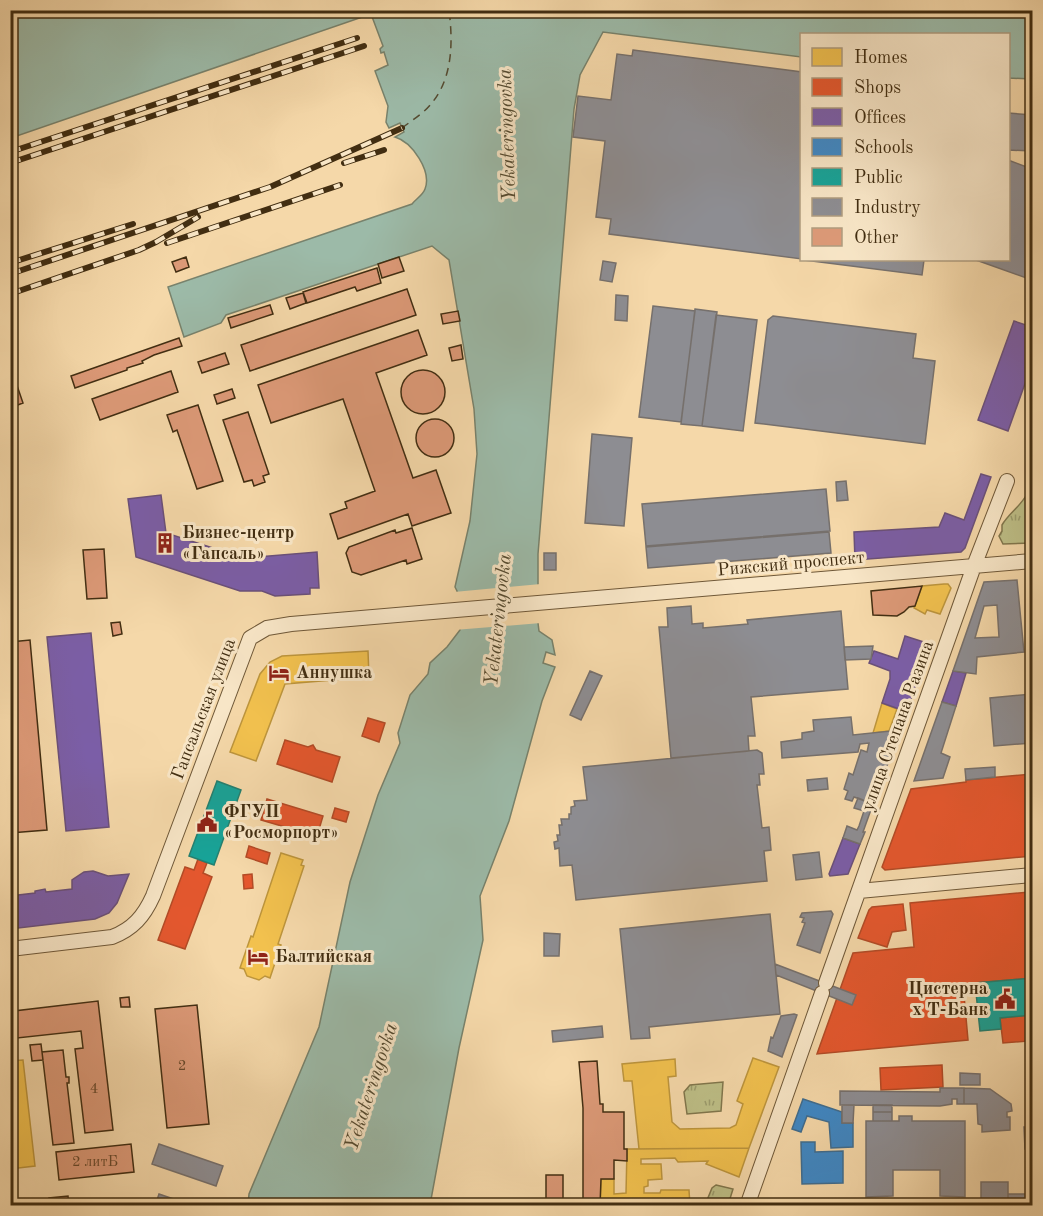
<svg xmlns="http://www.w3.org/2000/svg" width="1043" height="1216" font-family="'Old Standard TT',serif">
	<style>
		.grass { fill: url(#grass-tufts); stroke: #80764c; stroke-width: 1.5 }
		.water { fill: #9cbaa8; stroke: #78826c; stroke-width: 1.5 }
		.pier { fill: #f5d8a9 }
		.homes { fill: #f2c14e; stroke: #bd953c; stroke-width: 1.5 }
		.shops { fill: #e4572e; stroke: #b34b26; stroke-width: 1.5 }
		.offices { fill: #7b5ea7; stroke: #6a507a; stroke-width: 1.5 }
		.schools { fill: #3f88c5; stroke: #406d8f; stroke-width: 1.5 }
		.public { fill: #17a398; stroke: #248070; stroke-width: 1.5 }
		.industry { fill: #8d8d92; stroke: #76706c; stroke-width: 1.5; fill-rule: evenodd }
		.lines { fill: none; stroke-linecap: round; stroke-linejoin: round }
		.ferry { stroke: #544a30; stroke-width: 1.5; stroke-dasharray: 8 6; stroke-linecap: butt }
		.building { fill: #dc9977; stroke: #422e12; stroke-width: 1.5 }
		.minor-casing { stroke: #6f5838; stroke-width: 16 }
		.minor { stroke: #f8e6c7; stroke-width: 14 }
		.rail-casing { stroke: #422e12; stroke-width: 6 }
		.rail { stroke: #f8e6c7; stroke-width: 4; stroke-dasharray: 11; stroke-linecap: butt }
		.labels { text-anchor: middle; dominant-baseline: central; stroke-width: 6; stroke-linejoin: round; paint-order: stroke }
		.number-label { font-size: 15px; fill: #68492b }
		.poi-label { font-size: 18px; font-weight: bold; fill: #422e12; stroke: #f8e6c7; text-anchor: start }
		.street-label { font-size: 18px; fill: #422e12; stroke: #f8e6c7 }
		.water-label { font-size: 20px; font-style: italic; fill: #544a30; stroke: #f8e6c7 }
	</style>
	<defs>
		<pattern id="grass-tufts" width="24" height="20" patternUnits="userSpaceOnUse" patternTransform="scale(1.5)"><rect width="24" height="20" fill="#bdbe86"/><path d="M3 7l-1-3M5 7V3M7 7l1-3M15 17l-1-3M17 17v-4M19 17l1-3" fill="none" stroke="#9b9b6c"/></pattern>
	</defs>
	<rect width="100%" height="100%" fill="#f5d8a9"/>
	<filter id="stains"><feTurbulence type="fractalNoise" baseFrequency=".00333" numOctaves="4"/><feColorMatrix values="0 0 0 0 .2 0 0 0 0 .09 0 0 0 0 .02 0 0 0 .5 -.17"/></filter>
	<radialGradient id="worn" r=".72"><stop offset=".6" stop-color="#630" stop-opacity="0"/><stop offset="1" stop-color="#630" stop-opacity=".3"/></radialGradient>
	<path class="grass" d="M1027,494L1030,495L1032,543L1003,544L999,536L1002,531V525C1009,513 1020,507 1027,494Z
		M723,1082L721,1111L687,1114L684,1092L690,1085Z
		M716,1185L733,1189L728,1205H705L712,1188Z"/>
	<path class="water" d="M10,11H1032V79L1009,78L1008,34H802L801,57L603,32L580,75L574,109L538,554V623L539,631L552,640L555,655L546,652L543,663L555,667L542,701L509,821L480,896L483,940L459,1048L430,1205H248L249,1194L319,1027L350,882L378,795L400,743L398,733L410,695L428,674L430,663L447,647L460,630L457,591L455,587L470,521L477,454L474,409L449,260L432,246L226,315L221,323L184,337L168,287L412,204C416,199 423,195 425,189C432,171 412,142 395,137L404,132L400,123L389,128L386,122L388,106L375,71L388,65L384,52L381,53L380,49L383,46L371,14L11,138Z"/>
	<path class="pier" d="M541,584V623L454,630L457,628L454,592Z"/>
	<path class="homes" d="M944,584H948L951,588L940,614L927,610L925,614L914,608L922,586Z
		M368,651L369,677L285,684L256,761L230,752L260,674L270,662L282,656Z
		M882,703L897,709L889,731L873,733Z
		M281,853L303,860L301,865L304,866L278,944L281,945L270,978L265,976L259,980L247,976L244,969L240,968L251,936L253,937Z
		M753,1058L779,1067L749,1148L639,1149L632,1081H624L622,1064L675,1059L676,1076L668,1077L672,1122L680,1129L730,1128L736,1125L743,1104L737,1101Z
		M23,1060L35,1166L10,1169V1061Z
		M749,1148L739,1177L706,1164L708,1161L678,1162L675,1158L641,1159V1164H661L662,1179L648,1180V1186L644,1187V1193H660L661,1190H689L690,1206H600L601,1179H614V1194L626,1193L627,1149Z"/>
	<path class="shops" d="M368,718L385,723L379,742L362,736Z
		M285,740L308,747L313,745L316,750L340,757L332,782L277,764Z
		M1032,774V856L885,870L882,867L911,789L966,782V780Z
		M267,799L323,816L317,836L293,829L292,831L284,829L285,827L261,820Z
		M335,808L349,812L346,822L332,818Z
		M249,846L270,853L267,864L246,857Z
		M198,859L207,863L203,873L212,877L185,949L158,940L185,867L194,870Z
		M252,874L253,888L244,889L243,875Z
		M1030,892H1032V978L963,984L968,1040L817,1054L853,953L914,947L910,903Z
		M903,904L906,930L892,932L887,947L858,938L869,910L872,907Z
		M1032,1015V1059L1031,1047L1028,1048V1041L1003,1043L1000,1018Z
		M942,1065L943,1087L881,1090L880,1068Z"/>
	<path class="offices" d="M1014,321L1032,327V364L1008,431L978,420Z
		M981,474L991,477L965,548L961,552L855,560L854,532L939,527L945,513L964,520Z
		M161,495L166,533L244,558L317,552L319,588H310V594L275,596L262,591H240L136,557L128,499Z
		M91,633L109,827L66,831L47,637Z
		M905,636L930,644L908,708L900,706L899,709L882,703L890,679V671L869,663L874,651L898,659Z
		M953,671L966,673L956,706L942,702Z
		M843,838L860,844L848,874L830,876L829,874Z
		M93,871L108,876L129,874L117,903L109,913L95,919L10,929V896L35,893V891L45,889L46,892L72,889V880L84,872Z"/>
	<path class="schools" d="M803,1099L842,1112V1123H853V1147L831,1148L829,1122L807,1116L801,1132L792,1129Z
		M801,1142H815V1152L843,1151V1183L802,1184Z"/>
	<path class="public" d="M217,781L241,790L214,865L189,856Z
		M1032,978V1015L1000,1018L1001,1029L980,1031L975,983Z"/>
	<path class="industry" d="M633,50L802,72V259L609,234L611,219L596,217L605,141L573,137L578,96L611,100L617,54L632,56Z
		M1008,113L1032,115V151L1008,150Z
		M1008,160L1032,169V280L976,260H1008Z
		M804,260H924L922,275Z
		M603,261L616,263L612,282L600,280Z
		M616,295L628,296L627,321L615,320Z
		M653,306L695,311L681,422L639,417Z
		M695,309L717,312L702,426L681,424Z
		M716,315L757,320L743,431L702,426Z
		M773,316L916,334L913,358L935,361L925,444L755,423L768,320Z
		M592,434L632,438L624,526L585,523Z
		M846,481L848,500L837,501L836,482Z
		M826,489L830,531L646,546L642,504Z
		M829,532L831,553L648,568L646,547Z
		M544,553H556V570H544Z
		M1017,580L1024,652L977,657L976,674L953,671L984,582ZM997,605L999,637L975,638L984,606Z
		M691,606L692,624L703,623V628L748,624L747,620L841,611L848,689L751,697L755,736H748L749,751L671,758L659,627H668L667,608Z
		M873,646L871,659L845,660L844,647Z
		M590,671L602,676L581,720L570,715Z
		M1032,694V743L994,746L990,698Z
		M942,702L956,706L941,753L950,757L943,778L914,781Z
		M851,717L853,735L900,730L873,804L854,797L852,801L845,799L848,791L844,789L849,773L853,775L861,750L867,752L869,743L860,744L858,752L782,758L781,742L802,739V733L814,731L813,720Z
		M757,750L762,753L764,774H759L760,785H757L762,828L769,827L771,850L764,851L767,881L576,900L572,865L560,866L559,848L555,849L554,842L558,841L557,835H560L559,825H562L561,819H569V814H571V807L575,806L574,801L587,800L583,767Z
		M995,767V777L966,780L965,769Z
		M827,778L828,789L808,791L807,780Z
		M858,798L873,804L863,832H865L860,844L843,838L847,826L857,830L859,826L864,811L854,808Z
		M819,852L822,877L796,880L793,855Z
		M831,911L833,914L820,953L797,945L805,923L802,922L804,918L800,917L802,913Z
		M770,914L780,1014L649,1027L650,1038L631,1039L620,929Z
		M544,933L560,934L559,956H544Z
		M775,964L856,995L852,1005L776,975Z
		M794,1014L797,1015L782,1057L768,1051L771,1037L773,1038L781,1016Z
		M602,1026L603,1037L553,1042L552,1031Z
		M960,1073L980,1074V1085H960Z
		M940,1088H964V1104H957V1099H952V1104L940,1106L840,1105V1091L940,1092Z
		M964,1088L990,1089L1011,1104L1012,1111L1007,1112V1117H1010V1130L982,1132V1125L978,1124L977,1104H964Z
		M842,1105H854L853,1123H842Z
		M873,1105H892V1112H873Z
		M873,1112H892V1121H873Z
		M899,1116H912V1121H965V1197L940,1196V1170H893V1196L866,1197V1121H899Z
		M1024,1127H1032V1149H1025Z
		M159,1144L223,1166L216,1186L152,1164Z
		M1032,1181V1202L1008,1203V1194H1028V1182Z
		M981,1182H1008V1203H981Z
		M159,1194L194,1206H155Z"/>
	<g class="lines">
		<path class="ferry" d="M402,128C411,121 424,113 431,104C453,78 453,42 449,10"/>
	</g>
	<path class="building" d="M186,257L189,267L176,272L172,262Z
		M399,257L404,271L382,278L378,264Z
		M377,268L381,283L357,291L355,287L307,303L303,292Z
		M407,289L416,315L250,371L241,345Z
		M303,293L306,303L290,309L286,298Z
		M270,305L273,314L231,328L228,318Z
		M458,311L460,321L443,324L441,314Z
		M418,330L427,355L376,373L413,478L436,470L451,513L412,526L408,514L338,539L330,514L347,508L345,502L375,491L343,399L271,423L258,385Z
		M179,338L182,346L154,355L142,361L143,363L127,368V370L75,388L71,376Z
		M461,345L463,359L452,361L449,348Z
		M225,353L229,364L202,373L198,362Z
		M10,365L23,403L10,408Z
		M401 392a22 22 0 1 1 44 0a22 22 0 1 1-44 0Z
		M171,371L178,392L100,420L92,399Z
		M232,389L235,398L217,404L214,395Z
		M198,405L223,481L197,489L177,430L173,432L167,415Z
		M248,412L269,474L263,476L265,482L254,486L252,480L244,482L223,420Z
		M416 438a19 19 0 1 1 38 0a19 19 0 1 1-38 0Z
		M412,528L422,559L407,564L406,560L361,575L352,572L346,553L349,547L395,530L396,533Z
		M104,549L107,598L87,599L83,550Z
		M922,586L915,606L909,607L904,612L897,616L873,615L871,591Z
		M120,622L122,634L113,636L111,623Z
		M30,640L47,830L10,833V642Z
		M129,997L130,1007H121L120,998Z
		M98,1001L113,1130L85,1133L75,1049L83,1048L81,1031L17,1038L14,1011Z
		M197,1005L209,1124L167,1128L155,1009Z
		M41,1044L43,1060L32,1061L30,1045Z
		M63,1050L66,1077H69V1083H67L74,1143L53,1145L42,1052Z
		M597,1061L600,1104H603V1112H624V1149H627V1161L614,1160V1179H601L600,1206H583V1108L579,1062Z
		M131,1144L134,1172L59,1180L56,1152Z
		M546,1175H563V1200H546Z
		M68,1196L69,1206H50L49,1198Z
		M534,1201L566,1202V1206H534Z"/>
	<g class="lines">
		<g class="minor-casing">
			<path id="minor" d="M859,891L1032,875
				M10,949L112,937C133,929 144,916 153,896L250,638L267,628L291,624L1032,561
				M826,983L974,566L1007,481
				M747,1206L822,993"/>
		</g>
		<use href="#minor" class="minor"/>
		<g class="rail-casing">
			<path id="rail" d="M10,152L357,38
				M10,163L364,46
				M344,163L384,150
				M167,243L340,185
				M10,263L133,224
				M10,274L270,187L402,128
				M10,294L139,250L156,242L198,217"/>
		</g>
		<use href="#rail" class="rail"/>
	</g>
	<defs>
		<g id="building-bare" transform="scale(1.62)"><path d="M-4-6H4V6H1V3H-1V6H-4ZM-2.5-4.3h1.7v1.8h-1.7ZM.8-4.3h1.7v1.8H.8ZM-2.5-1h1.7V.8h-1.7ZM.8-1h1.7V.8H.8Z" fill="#8f2418" stroke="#f8e6c7" stroke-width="2.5" paint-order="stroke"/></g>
		<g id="hotel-bare" transform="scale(1.62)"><path d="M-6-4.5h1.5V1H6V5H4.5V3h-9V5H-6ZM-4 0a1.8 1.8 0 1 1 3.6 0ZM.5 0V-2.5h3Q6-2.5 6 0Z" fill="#8f2418" stroke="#f8e6c7" stroke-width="2.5" paint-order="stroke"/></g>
		<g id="civic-bare" transform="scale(1.62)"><path d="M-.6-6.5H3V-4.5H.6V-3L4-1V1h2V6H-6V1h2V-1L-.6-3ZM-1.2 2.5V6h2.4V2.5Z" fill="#8f2418" stroke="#f8e6c7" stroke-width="2.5" paint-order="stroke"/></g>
	</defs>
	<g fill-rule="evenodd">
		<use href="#building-bare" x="165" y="543"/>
		<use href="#hotel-bare" x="279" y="673"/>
		<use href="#civic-bare" x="207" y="822"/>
		<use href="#hotel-bare" x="258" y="957"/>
		<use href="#civic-bare" x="1005" y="999"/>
	</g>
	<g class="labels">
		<g class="number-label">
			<text x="182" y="1066">2</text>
			<text x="94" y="1089">4</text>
			<text x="95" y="1162">2 литБ</text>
		</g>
		<g class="poi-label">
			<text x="182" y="533">Бизнес-центр<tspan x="182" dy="21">«Гапсаль»</tspan></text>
			<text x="296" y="673">Аннушка</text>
			<text x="224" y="812">ФГУП<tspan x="224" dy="21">«Росморпорт»</tspan></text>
			<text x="275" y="957">Балтийская</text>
			<text x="988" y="989" text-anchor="end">Цистерна<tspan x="988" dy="21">х Т-Банк</tspan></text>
		</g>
		<g class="street-label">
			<text transform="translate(791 564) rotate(-5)">Рижский проспект</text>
			<text transform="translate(204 709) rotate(-69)">Гапсальская улица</text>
			<text transform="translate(898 726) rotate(-70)">улица Степана Разина</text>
		</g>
		<g class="water-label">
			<text transform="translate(508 135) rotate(-92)">Yekateringovka</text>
			<text transform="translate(499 620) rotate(-84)">Yekateringovka</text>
			<text transform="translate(372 1087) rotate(-72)">Yekateringovka</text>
		</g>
	</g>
	<rect width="1043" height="1216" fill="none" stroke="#f5d8a9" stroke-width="36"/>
	<rect x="12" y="12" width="1019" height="1192" fill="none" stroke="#422e12" stroke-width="3"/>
	<rect x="18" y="18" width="1007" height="1180" fill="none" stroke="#422e12" stroke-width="1.5"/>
	<rect x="800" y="33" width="210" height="228" fill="#f8e6c7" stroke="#af9c7f" stroke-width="1.5"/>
	<rect x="812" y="48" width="30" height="18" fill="#f2c14e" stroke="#af9c7f" stroke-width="1.5"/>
	<text x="854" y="63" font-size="18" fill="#422e12">Homes</text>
	<rect x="812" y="78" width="30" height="18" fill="#e4572e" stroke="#af9c7f" stroke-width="1.5"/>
	<text x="854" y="93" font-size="18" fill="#422e12">Shops</text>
	<rect x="812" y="108" width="30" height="18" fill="#7b5ea7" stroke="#af9c7f" stroke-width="1.5"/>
	<text x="854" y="123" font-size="18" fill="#422e12">Offices</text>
	<rect x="812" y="138" width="30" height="18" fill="#3f88c5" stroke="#af9c7f" stroke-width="1.5"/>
	<text x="854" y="153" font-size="18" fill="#422e12">Schools</text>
	<rect x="812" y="168" width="30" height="18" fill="#17a398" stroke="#af9c7f" stroke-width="1.5"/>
	<text x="854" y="183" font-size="18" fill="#422e12">Public</text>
	<rect x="812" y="198" width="30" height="18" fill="#8d8d92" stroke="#af9c7f" stroke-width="1.5"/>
	<text x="854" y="213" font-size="18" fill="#422e12">Industry</text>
	<rect x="812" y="228" width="30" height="18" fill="#dc9977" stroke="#af9c7f" stroke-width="1.5"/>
	<text x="854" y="243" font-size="18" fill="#422e12">Other</text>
	<rect width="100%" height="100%" filter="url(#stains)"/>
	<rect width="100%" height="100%" fill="url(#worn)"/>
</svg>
